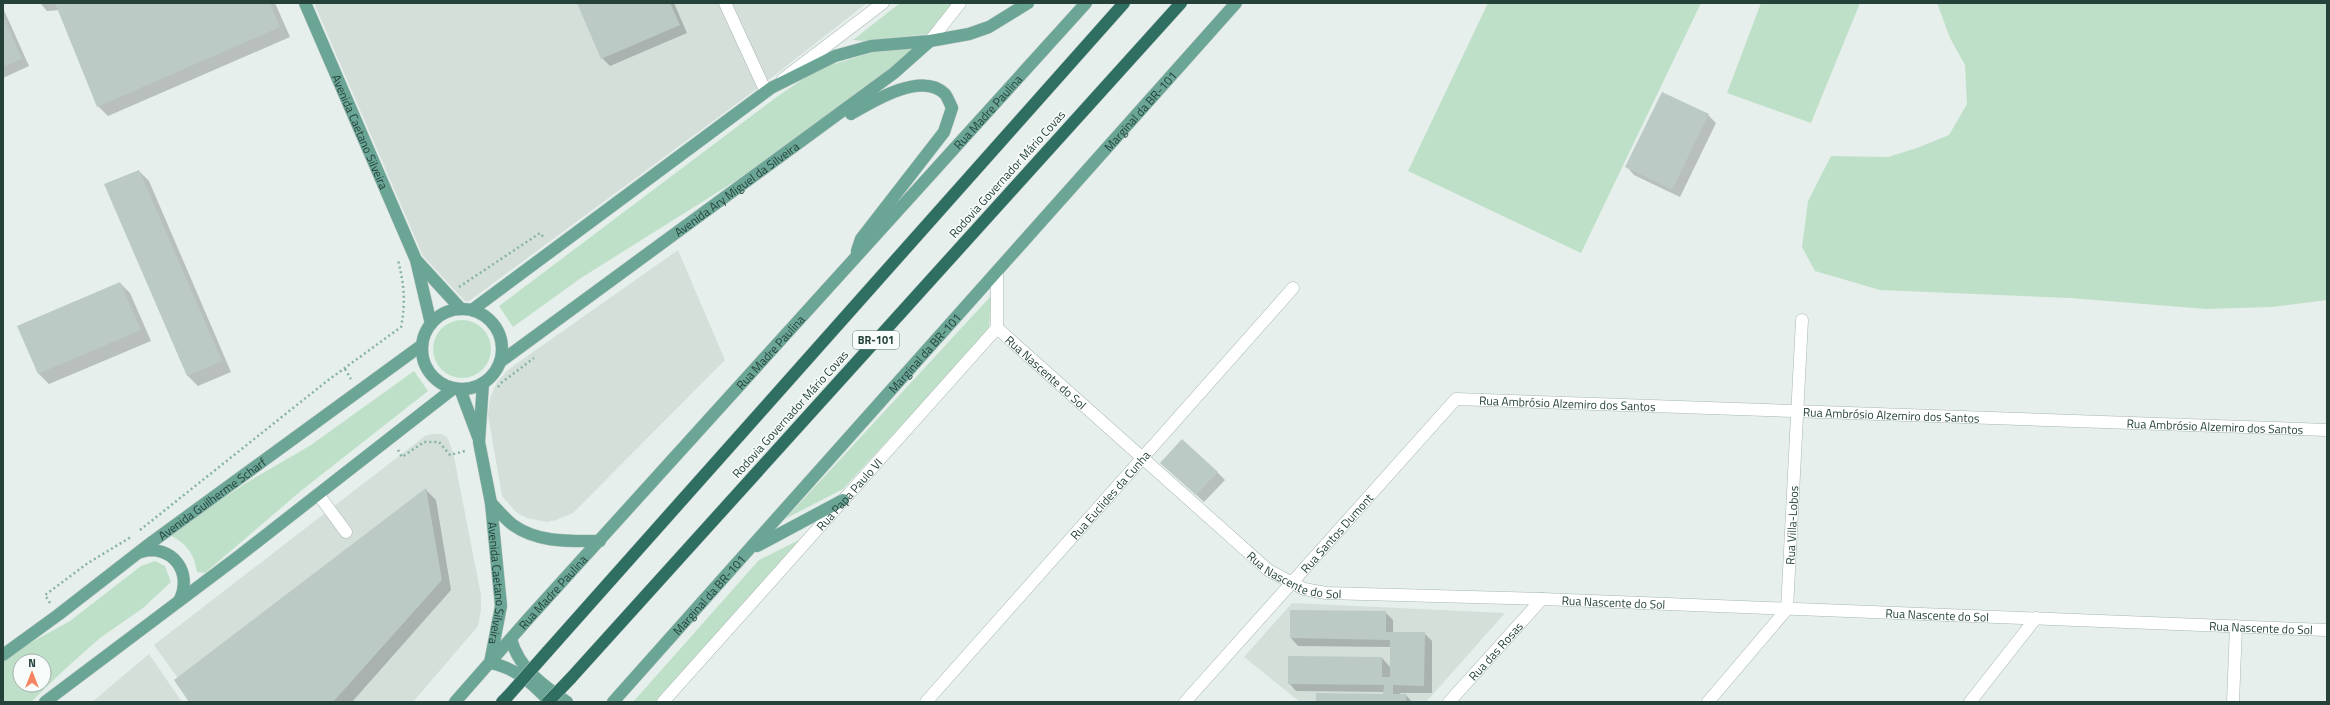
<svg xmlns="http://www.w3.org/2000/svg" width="2330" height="705" font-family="'Titillium Web',sans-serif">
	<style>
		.built { fill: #d4dfda }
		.green { fill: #bfe0c8; fill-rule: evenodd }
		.shadow { fill: #0003 }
		.building { fill: #bbcac4 }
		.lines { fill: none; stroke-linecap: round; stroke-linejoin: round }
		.minor-casing { stroke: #a8b8b2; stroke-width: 13 }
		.major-casing { stroke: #c2cac8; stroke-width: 13 }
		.highway-casing { stroke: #c2cac8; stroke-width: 13 }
		.path { stroke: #86b3a5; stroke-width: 2.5; stroke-dasharray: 2 3; stroke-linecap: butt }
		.minor { stroke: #fff; stroke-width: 12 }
		.major { stroke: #6aa596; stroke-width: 12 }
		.highway { stroke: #2f6f62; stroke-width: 12 }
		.highway-bridge-casing { stroke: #c2cac8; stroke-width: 13; stroke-linecap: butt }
		.highway-bridge { stroke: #2f6f62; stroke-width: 12 }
		.labels { text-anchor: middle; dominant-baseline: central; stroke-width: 3.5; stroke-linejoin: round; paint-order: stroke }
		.shield { fill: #f7fbf9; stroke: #637a73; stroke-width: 1 }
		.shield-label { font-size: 11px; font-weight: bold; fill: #24423a }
		.street-label { font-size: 12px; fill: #24423a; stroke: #f7fbf9 }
	</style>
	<rect width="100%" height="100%" fill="#e6efeb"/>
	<path class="built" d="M314,3H867L766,82L469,301H465L423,256Z
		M678,250L725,360L573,513L556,520L547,522L527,518L517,513L502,496L488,415L490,398L497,382L509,369Z
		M433,434H441L447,437L453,452L481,595V610L478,626L413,702H195L154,645L425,436Z
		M1292,603L1505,613L1426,702H1300L1244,657Z
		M149,654L182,702H92Z"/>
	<path class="green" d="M900,3H954L929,34L863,41L853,40Z
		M1488,3H1701L1581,253L1408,171Z
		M1761,3H1860L1811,123L1727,93Z
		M1937,3H2327V300L2272,307L2206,309L2070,298L1880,290L1815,271L1802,247L1808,201L1831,156L1888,157L1917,148L1949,135L1967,104L1965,65L1950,38Z
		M916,47L886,73L737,180L581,278L513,327L499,306L778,96L818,69L886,48Z
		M991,296L989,330L843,489L785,519Z
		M433 349a29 29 0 1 1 58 0a29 29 0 1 1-58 0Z
		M414,371L428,391L302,490L205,573L197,572C194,553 186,543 169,535L246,483L311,445Z
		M805,537L658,702H633L759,560Z
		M155,561L165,566L171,582L143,608L100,638L65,669L31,702H3V658L70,621L141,566ZM20,661H44V685H20Z"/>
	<path class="shadow" d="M40,3H275L290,37L108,116L98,106L59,10L47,11Z
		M578,3H674L687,33L610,66L602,58Z
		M3,8L29,66L3,78Z
		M1708,115L1716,123L1680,197L1634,175L1627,167Z
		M139,171L149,181L231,372L198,386L188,376Z
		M120,283L130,293L151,341L49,384L39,374L19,326Z
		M1169,470L1217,472L1225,480L1204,502Z
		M426,490L436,500L451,590L352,702H190Z
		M1291,611L1385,612L1393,620V633H1424L1432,641V693H1400V695H1406L1412,702H1317L1384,695L1385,692L1296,691L1289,683L1382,658L1391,668V647L1298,646L1291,638Z"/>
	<path class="building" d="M55,3H270L280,27L97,107Z
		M577,3H670L680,25L601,59Z
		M3,16L22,59L3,67Z
		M1662,92L1709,114L1672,190L1625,167Z
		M139,170L222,361L187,376L104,184Z
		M120,282L141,330L38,374L17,326Z
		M1182,439L1218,472L1196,495L1160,463Z
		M426,488L442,580L333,702H189L174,680Z
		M1290,610L1386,611V632H1425L1424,686L1393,685V694H1406V702H1316V693L1383,694L1384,685L1288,684V656L1382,657V677H1390V640L1290,638Z"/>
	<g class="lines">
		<g class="minor-casing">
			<g id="minor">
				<path d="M725,3L766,92"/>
				<path d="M930,41L960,3"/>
				<path d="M783,79L883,3"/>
				<path id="s1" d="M997,328L1268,570L1304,589L1326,593L1542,599L2327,630"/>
				<path d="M318,494L346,532"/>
				<path id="s2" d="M663,702L997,328V272"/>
				<path id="s3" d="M926,702L1293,288"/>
				<path id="s4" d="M1185,702L1456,399L2327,430"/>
				<path id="s5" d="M1449,702L1542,599"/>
				<path id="s6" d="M1708,702L1787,609L1802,320"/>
				<path d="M1970,702L2036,618"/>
				<path d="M2233,702L2236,626"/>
			</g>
		</g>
		<g class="major-casing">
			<g id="major">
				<path id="s7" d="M305,3L416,260L431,324"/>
				<path d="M851,114C873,101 922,71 945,94C948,98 950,104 952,108L944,132L861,239L857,251"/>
				<path d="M417,261L461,309"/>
				<circle cx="462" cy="349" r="40"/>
				<path d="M472,310L771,88L835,56L871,46L930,41L969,34L989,27L1028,3"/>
				<path id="s8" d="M500,362L894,73L930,41"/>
				<path id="s9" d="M483,383L479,442L491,503L501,606L490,663C515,667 533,684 550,702"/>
				<path d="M460,389L478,437"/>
				<path d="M491,503C498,510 505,519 513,525C538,543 570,541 600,541"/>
				<path d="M757,546L843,500"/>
				<path d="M141,552C172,543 194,573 179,601"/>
				<path d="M511,639C519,669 543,685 567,702"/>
				<path id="s10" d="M3,655L58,615L152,542L422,345"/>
				<path d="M45,702L239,556L454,388"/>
				<path id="s11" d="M455,702L528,619L1086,3"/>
				<path id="s12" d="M613,702L1236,3"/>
			</g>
		</g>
		<g class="highway-casing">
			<path id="highway" d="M547,652L1124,3
				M571,678L1181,3
				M502,702L508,696"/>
		</g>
		<path class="path" d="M459,287L540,233L545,239
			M345,369L351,379
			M498,387L501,383L534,358
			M398,450L402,457L424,442H439L450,455L465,451
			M140,530L327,381L401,327C406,302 404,284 398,260
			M50,603L45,595L88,563L131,537"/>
		<use href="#minor" class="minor"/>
		<use href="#major" class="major"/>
		<use href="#highway" class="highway"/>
		<g class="highway-bridge-casing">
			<path id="highway-bridge" d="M508,696L547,652
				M548,702L571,678"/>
		</g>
		<use href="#highway-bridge" class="highway-bridge"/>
	</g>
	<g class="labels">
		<rect class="shield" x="853" y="331" width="46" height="18" rx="3"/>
		<g class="shield-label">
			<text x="876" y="340">BR-101</text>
		</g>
		<g class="street-label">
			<text stroke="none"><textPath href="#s12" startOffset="792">Marginal da BR-101</textPath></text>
			<text stroke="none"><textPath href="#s11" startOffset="795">Rua Madre Paulina</textPath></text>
			<text stroke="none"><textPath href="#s7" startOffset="140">Avenida Caetano Silveira</textPath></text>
			<text transform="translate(1007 174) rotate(-48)">Rodovia Governador Mário Covas</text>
			<text stroke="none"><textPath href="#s8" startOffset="293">Avenida Ary Miguel da Silveira</textPath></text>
			<text stroke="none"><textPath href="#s11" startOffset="471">Rua Madre Paulina</textPath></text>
			<text stroke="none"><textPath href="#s12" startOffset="468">Marginal da BR-101</textPath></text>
			<text stroke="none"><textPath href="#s1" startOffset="66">Rua Nascente do Sol</textPath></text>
			<text stroke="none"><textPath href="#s4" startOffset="518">Rua Ambrósio Alzemiro dos Santos</textPath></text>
			<text transform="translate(790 414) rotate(-48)">Rodovia Governador Mário Covas</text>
			<text stroke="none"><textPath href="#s4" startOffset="842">Rua Ambrósio Alzemiro dos Santos</textPath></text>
			<text stroke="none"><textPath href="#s4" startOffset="1166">Rua Ambrósio Alzemiro dos Santos</textPath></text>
			<text stroke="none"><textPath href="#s2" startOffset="279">Rua Papa Paulo VI</textPath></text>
			<text stroke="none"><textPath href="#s3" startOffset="277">Rua Euclides da Cunha</textPath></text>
			<text stroke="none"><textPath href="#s10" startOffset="261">Avenida Guilherme Scharf</textPath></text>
			<text stroke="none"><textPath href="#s6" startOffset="206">Rua Villa-Lobos</textPath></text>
			<text stroke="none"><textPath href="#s4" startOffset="227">Rua Santos Dumont</textPath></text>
			<text stroke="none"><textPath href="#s1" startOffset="390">Rua Nascente do Sol</textPath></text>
			<text stroke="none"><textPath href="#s9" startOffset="202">Avenida Caetano Silveira</textPath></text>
			<text stroke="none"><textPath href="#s11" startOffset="147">Rua Madre Paulina</textPath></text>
			<text stroke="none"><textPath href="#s12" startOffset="144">Marginal da BR-101</textPath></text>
			<text stroke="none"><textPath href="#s1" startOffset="714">Rua Nascente do Sol</textPath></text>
			<text stroke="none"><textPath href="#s1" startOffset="1038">Rua Nascente do Sol</textPath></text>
			<text stroke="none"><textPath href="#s1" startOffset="1362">Rua Nascente do Sol</textPath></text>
			<text stroke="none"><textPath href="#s5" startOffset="69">Rua das Rosas</textPath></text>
		</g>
	</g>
	<rect width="2330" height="705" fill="none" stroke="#24423a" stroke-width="8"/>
	<g transform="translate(32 673)"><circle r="19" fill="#f7fbf9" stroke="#a3b1ad"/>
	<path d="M0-3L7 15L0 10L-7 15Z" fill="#f4845f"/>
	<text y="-6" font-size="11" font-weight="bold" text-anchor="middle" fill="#24423a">N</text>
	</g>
</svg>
